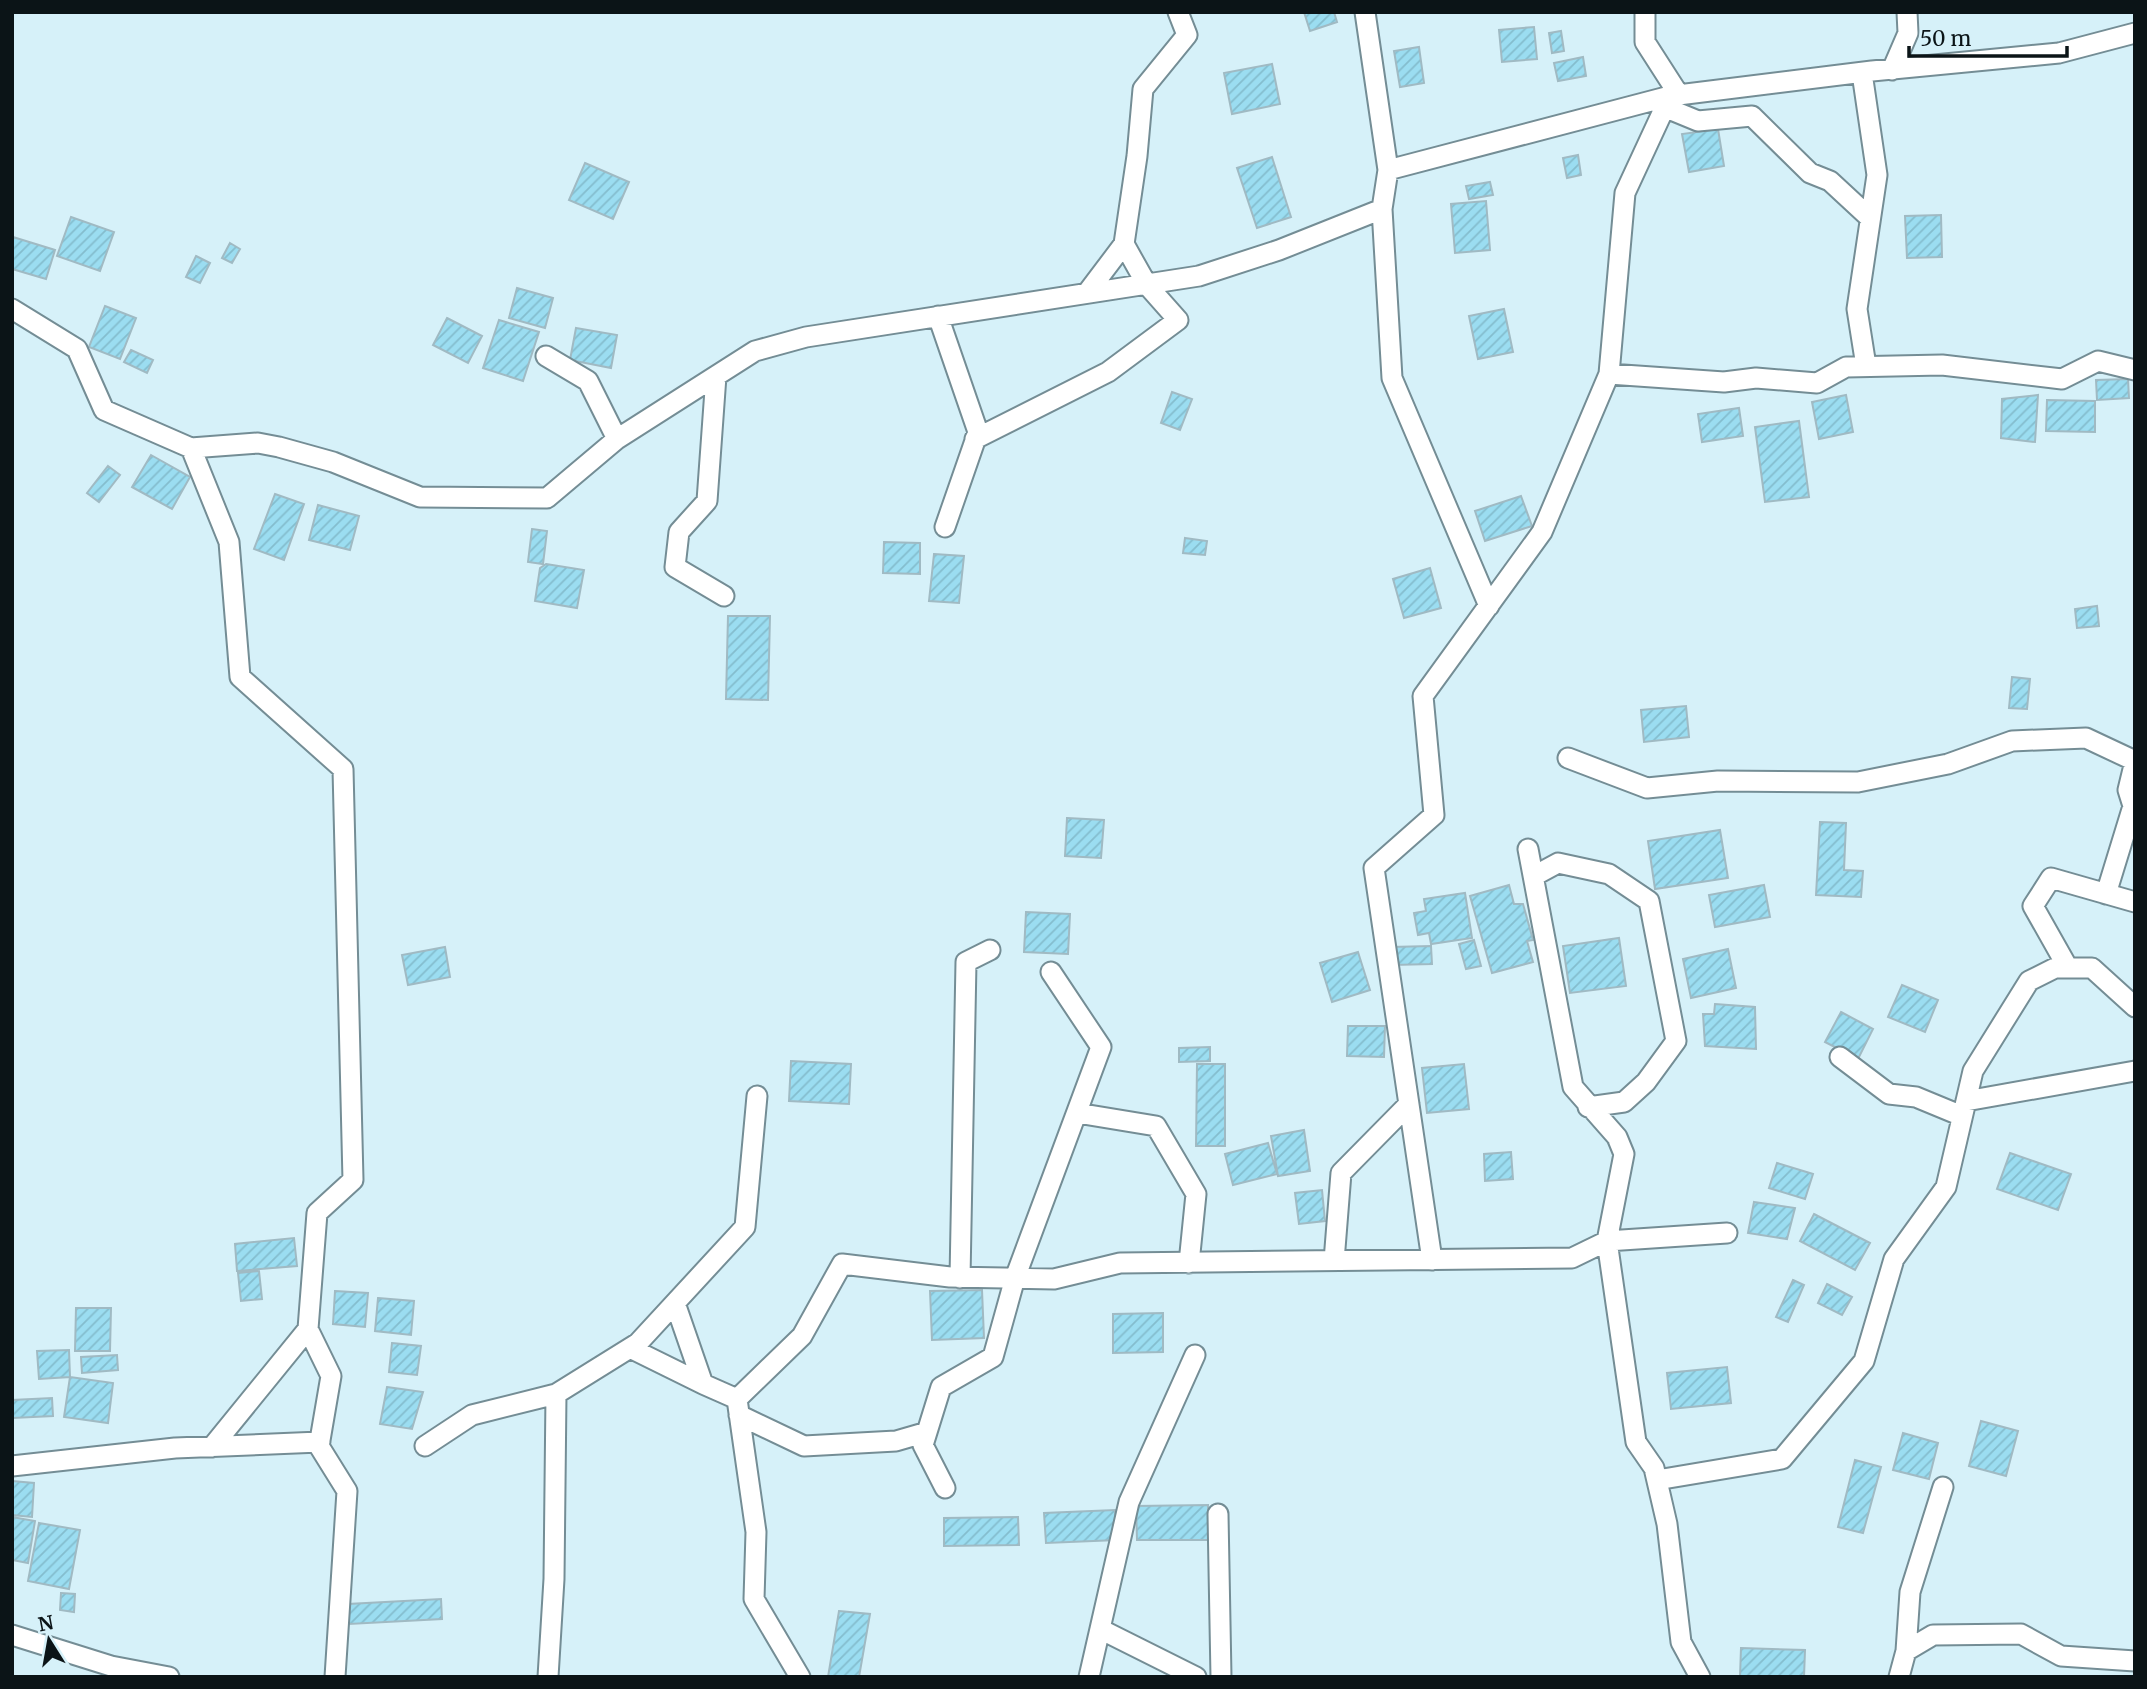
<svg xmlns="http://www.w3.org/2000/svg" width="2147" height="1689" font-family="Merriweather,serif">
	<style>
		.building { fill: url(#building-hatch); stroke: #a0bac3; stroke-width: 2 }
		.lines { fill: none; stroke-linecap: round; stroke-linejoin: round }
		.street-casing { stroke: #748d95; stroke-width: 23 }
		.street { stroke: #fff; stroke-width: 19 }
	</style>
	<defs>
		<pattern id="building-hatch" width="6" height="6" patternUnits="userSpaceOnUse" patternTransform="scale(1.75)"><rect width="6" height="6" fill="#9bddf1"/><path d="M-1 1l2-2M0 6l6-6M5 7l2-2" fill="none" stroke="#84bdce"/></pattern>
	</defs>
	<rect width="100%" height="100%" fill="#d6f1f9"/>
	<path class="building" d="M1304,12H1334L1337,22L1310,31Z
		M1534,27L1537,59L1502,62L1499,30Z
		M1561,31L1564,51L1552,53L1549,33Z
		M1419,47L1424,83L1400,87L1394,51Z
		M1583,57L1586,76L1558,81L1554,63Z
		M1272,64L1280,104L1232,114L1224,73Z
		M1718,129L1724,166L1689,172L1682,134Z
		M1578,155L1581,175L1567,178L1563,158Z
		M1272,157L1291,217L1257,228L1237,168Z
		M585,163L629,182L613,219L569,200Z
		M1490,182L1493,195L1469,199L1466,186Z
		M1486,201L1490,250L1455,253L1451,204Z
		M1941,215L1942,257L1907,258L1905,216Z
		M71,217L114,232L100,271L57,256Z
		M13,237L55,250L46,279L12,269Z
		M230,243L240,249L232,263L222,258Z
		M196,256L210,263L200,283L186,277Z
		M517,288L553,298L545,328L509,318Z
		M105,306L136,318L120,359L89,347Z
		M1504,309L1513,352L1478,359L1469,316Z
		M447,318L482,336L468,363L433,345Z
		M499,320L539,332L523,381L483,368Z
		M576,328L617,335L611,368L570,360Z
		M131,350L153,360L147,373L124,362Z
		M2128,379L2129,398L2097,400L2096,380Z
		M1172,392L1192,399L1180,430L1161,423Z
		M1846,395L1853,432L1819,439L1812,402Z
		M2038,395L2035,442L2001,438L2002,399Z
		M2047,400L2095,401V432L2046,431Z
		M1739,408L1743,436L1702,442L1698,414Z
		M1799,421L1809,497L1765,502L1755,427Z
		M151,455L190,477L172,509L132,487Z
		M108,466L120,475L99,502L87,493Z
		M275,494L304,504L284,560L254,549Z
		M1521,496L1532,526L1485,541L1475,511Z
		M318,505L359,516L350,550L309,540Z
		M532,529L547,531L543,564L528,562Z
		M1185,538L1207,541L1205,555L1183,553Z
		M884,542L920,543V574L883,573Z
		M934,554L964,556L959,603L929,601Z
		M546,564L584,570L577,608L535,601L540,568Z
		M1430,568L1441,608L1404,618L1393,579Z
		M2097,606L2099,626L2077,628L2075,609Z
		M728,616H770L768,700L726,699Z
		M2012,677L2030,679L2027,709L2009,708Z
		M1686,706L1689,737L1644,742L1641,710Z
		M1067,818L1104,820L1101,858L1065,856Z
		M1820,822L1846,823L1844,870L1863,871L1861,897L1816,895Z
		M1720,830L1728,878L1655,889L1648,841Z
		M1509,885L1514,904H1523L1533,940L1527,941L1533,962L1492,973L1470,896Z
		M1764,885L1770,917L1715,927L1709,895Z
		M1465,893L1472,938L1431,944L1429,933L1418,935L1414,913L1426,911L1424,899Z
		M1026,912L1070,914L1068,954L1024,952Z
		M1619,938L1626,986L1570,993L1563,946Z
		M1474,940L1481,966L1466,969L1459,944Z
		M1431,946L1432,964L1392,965L1391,947Z
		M445,947L450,977L408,985L402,955Z
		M1728,949L1736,988L1691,998L1683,959Z
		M1358,952L1370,990L1332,1002L1320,963Z
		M1902,985L1938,1000L1925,1032L1888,1017Z
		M1715,1004L1755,1007L1756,1049L1705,1046L1703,1014H1714Z
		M1841,1012L1873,1029L1858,1059L1825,1042Z
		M1348,1026H1385L1384,1057L1347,1056Z
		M1210,1047V1061L1179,1062V1048Z
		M791,1061L851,1064L849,1104L789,1101Z
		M1197,1064H1225V1146H1196Z
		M1464,1064L1469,1109L1427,1113L1422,1068Z
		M1304,1130L1310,1171L1278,1176L1271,1136Z
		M1268,1143L1277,1174L1233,1185L1225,1154Z
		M1511,1152L1513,1179L1485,1181L1484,1154Z
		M2010,1153L2071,1174L2058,1210L1997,1189Z
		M1777,1163L1813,1174L1805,1199L1769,1188Z
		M1322,1190L1325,1221L1299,1224L1295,1193Z
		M1754,1202L1795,1208L1787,1239L1748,1233Z
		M1814,1214L1870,1243L1855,1270L1800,1241Z
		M294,1238L297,1266L237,1271L235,1244Z
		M259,1271L262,1299L241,1301L238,1273Z
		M1793,1280L1804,1285L1788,1322L1776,1317Z
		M1827,1284L1852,1297L1842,1315L1818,1303Z
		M982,1290L984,1338L932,1340L930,1291Z
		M335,1291L368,1293L365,1327L333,1324Z
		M378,1298L414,1301L411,1335L375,1331Z
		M76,1308H111L110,1351H75Z
		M1163,1313V1352L1113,1353V1314Z
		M392,1343L421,1346L417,1375L389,1372Z
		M69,1350L70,1377L39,1379L37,1351Z
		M117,1355L118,1370L82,1373L81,1357Z
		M1727,1367L1731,1403L1671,1409L1667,1373Z
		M70,1377L113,1383L108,1423L64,1417Z
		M387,1387L423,1392L412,1429L380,1424Z
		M52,1398L53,1416L13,1418L12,1400Z
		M1981,1421L2018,1431L2006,1476L1969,1466Z
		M1903,1433L1938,1443L1929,1479L1893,1470Z
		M1855,1460L1881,1467L1863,1533L1838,1527Z
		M12,1481L34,1483L32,1517L12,1515Z
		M1208,1505V1540H1137L1136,1506Z
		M1115,1510L1117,1540L1046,1543L1044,1513Z
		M12,1517L35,1521L28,1563L12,1560Z
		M1018,1517L1019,1545L944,1546V1518Z
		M39,1523L80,1530L69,1589L28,1581Z
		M61,1593L75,1594L74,1612L60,1610Z
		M441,1599L442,1619L349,1624L348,1604Z
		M839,1611L870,1614L859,1677H828Z
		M1741,1648L1805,1650L1804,1677H1740Z"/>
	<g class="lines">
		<g class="street-casing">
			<path id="street" d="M1645,12V42L1679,95
				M1892,70L1908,33L1907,12
				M1862,73L1877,175L1857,309L1866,366
				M1670,96L1872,71L2059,53L2135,33
				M1664,107L1698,121L1752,116L1810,173L1830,181L1870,218
				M1388,170L1670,96L1625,193L1609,374L1542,532L1423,696L1434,815L1374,868L1432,1260
				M1382,209L1392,378L1489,606
				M1087,293L1124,244L1137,156L1143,89L1187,35L1178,12
				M12,309L77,349L104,410L191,448L258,443L279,447L333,462L420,497L547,498L617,439L755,351L806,337L1199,276L1279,250L1382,209L1388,170L1365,12
				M938,316L978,432L945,527
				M546,356L588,381L617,439
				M1609,374L1724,382L1756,378L1817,383L1846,367L1942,365L2062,379L2098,361L2135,370
				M716,376L707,501L679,532L675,567L724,596
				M975,439L1108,372L1178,320L1147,285L1124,244
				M191,448L229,542L240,677L343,769L353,1180L317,1213L308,1329L331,1376L319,1446L347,1491L335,1677
				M1568,758L1647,788L1718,781L1858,782L1948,764L2012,741L2086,738L2135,761
				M1528,849L1573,1087L1617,1137L1624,1154L1607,1241L1636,1442L1654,1468L1667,1524L1681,1642L1700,1677
				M1534,876L1558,863L1609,874L1649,901L1676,1041L1646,1082L1624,1102L1588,1107
				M2106,894L2133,806L2128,790L2135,761
				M2068,968L2033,906L2051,878L2135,902
				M1840,1057L1889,1094L1916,1097L1962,1116
				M1966,1101L2135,1071
				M1077,1113L1156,1126L1196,1194L1189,1263
				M1334,1261L1341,1173L1409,1104
				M960,1278L966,962L990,950
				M675,1303L703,1384L737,1399
				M630,1348L703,1384
				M739,1415L804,1446L896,1441L927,1432
				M425,1446L472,1415L556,1394L638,1343L745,1227L757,1096
				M212,1447L308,1329
				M12,1466L175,1448L320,1442
				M1657,1480L1782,1459L1864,1361L1894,1259L1946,1187L1973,1071L2029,981L2055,968H2092L2135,1007
				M945,1488L923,1445L941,1387L993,1357L1015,1278L1101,1047L1051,972
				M1218,1514L1221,1677
				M1100,1629L1196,1677
				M12,1635L111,1666L169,1677
				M1906,1651L1933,1635L2021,1634L2061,1656L2135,1661
				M548,1677L554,1579L556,1394
				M800,1677L754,1599L756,1532L737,1399L802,1336L842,1264L950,1277L1054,1279L1120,1263L1572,1258L1607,1241L1727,1233
				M1089,1677L1129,1502L1195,1355
				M1899,1677L1906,1651L1910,1592L1943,1487"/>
		</g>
		<use href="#street" class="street"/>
	</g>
	<rect width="2147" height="1689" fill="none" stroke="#0b1417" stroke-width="28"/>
	<g transform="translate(49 1640) rotate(349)" stroke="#d6f1f9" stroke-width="5" paint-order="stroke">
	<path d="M0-5L12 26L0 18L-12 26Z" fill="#0b1417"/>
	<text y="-10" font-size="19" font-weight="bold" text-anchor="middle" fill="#0b1417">N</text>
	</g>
	<path d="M1909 46v10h158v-10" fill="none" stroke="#0b1417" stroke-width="3.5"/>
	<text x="1920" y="46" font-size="21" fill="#0b1417" stroke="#d6f1f9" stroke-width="5" paint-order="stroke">50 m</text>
</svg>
